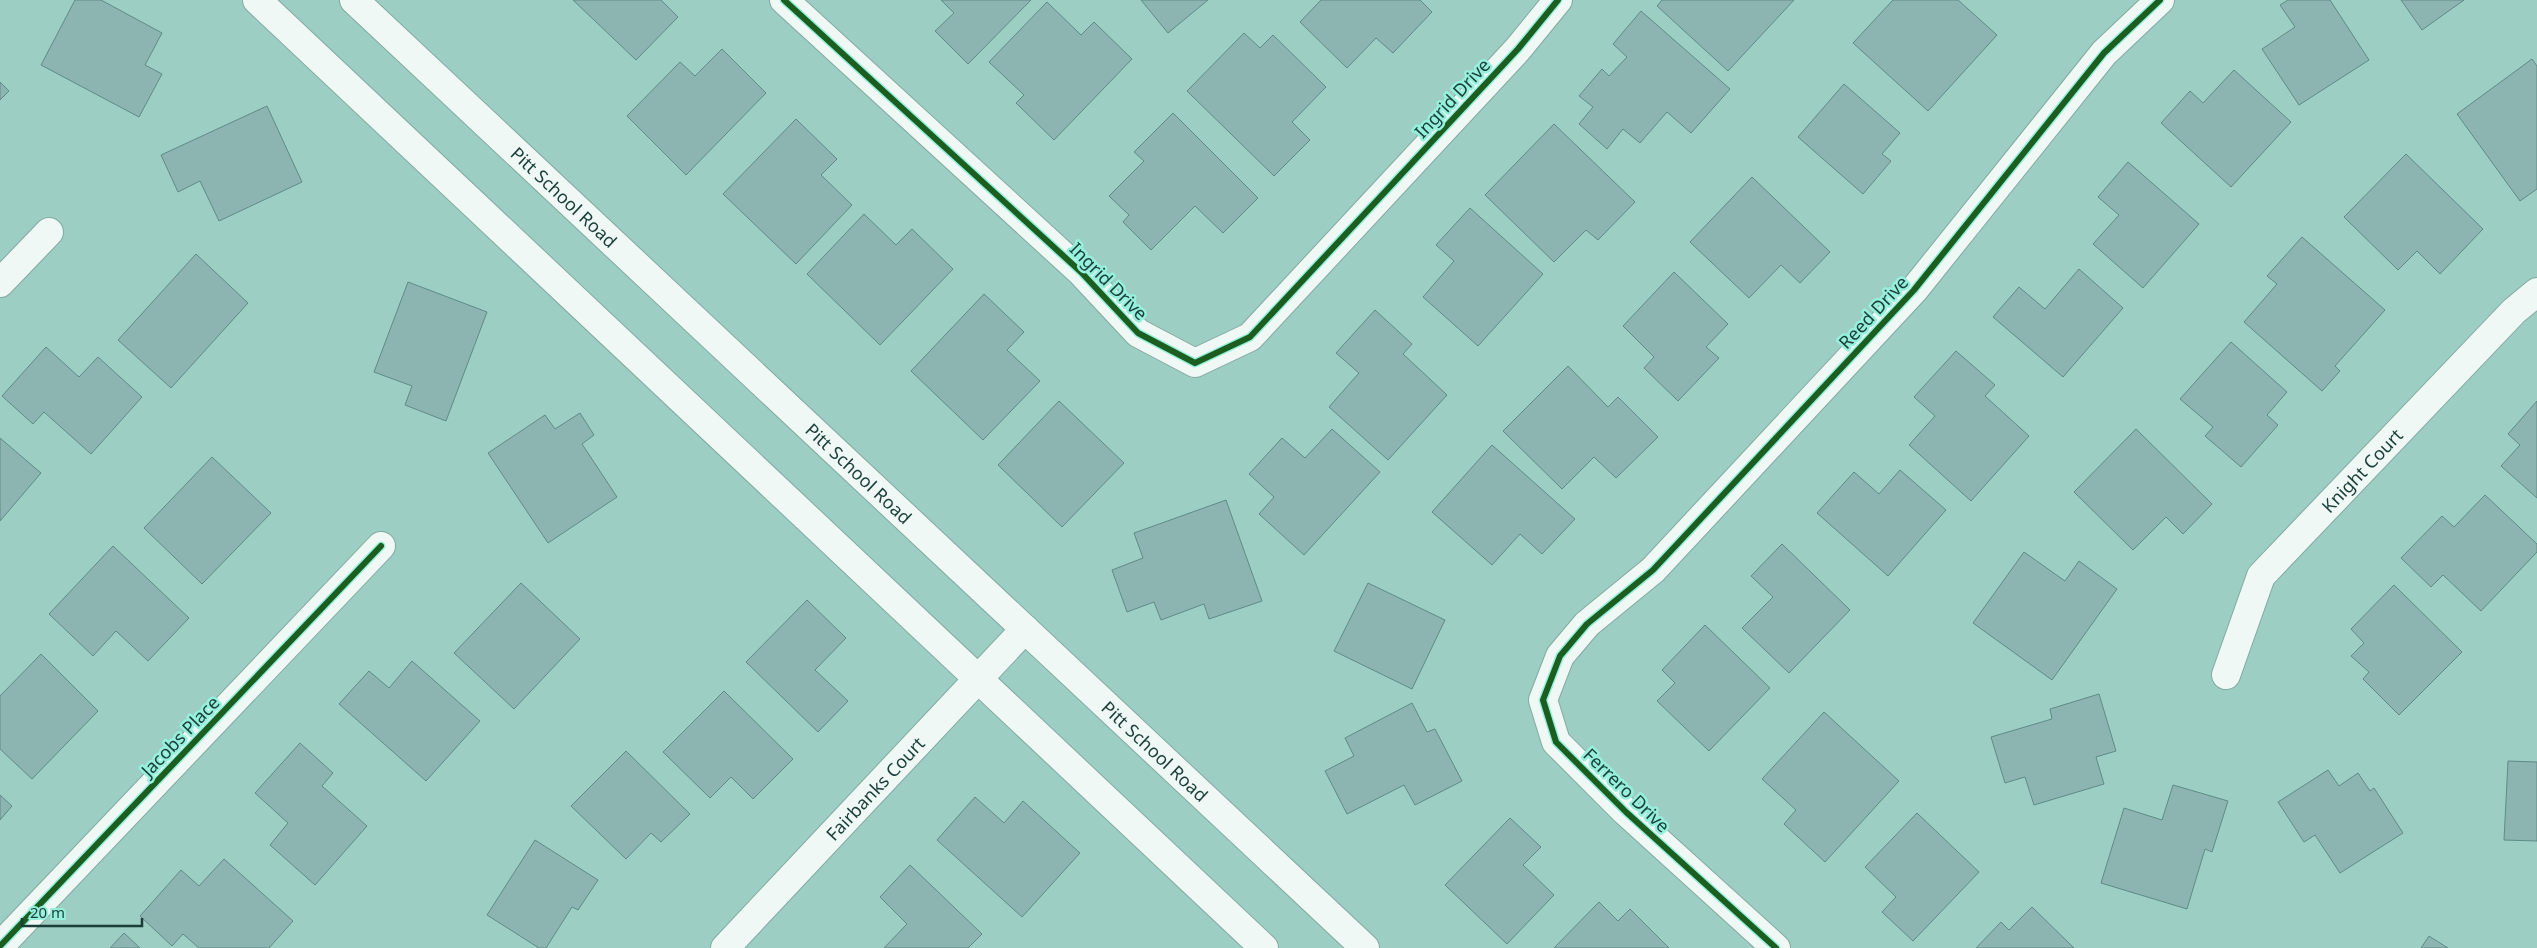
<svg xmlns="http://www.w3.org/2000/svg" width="2537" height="948" font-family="'Noto Sans',sans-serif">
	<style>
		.building { fill: #8cb5b1; stroke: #5e8b87 }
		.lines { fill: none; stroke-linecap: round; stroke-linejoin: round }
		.minor-casing { stroke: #82aaa1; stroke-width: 30 }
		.secondary-casing { stroke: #82aaa1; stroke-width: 30 }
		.minor { stroke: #f0f8f6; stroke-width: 28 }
		.secondary { stroke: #f0f8f6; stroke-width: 28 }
		.cycleway-casing { stroke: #96f0dc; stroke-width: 9 }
		.cycleway { stroke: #1b5e20; stroke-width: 6 }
		.labels { text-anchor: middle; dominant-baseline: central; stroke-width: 5; stroke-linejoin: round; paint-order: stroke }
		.street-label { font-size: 18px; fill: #193f38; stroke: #96f0dc }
	</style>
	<rect width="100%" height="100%" fill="#9dcec3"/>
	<path class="building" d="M75,0H101L162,33L145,65L162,74L139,117L41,65Z
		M573,0H661L678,17L636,60Z
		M941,0H1031L968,64L935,31L954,13Z
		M1141,0H1208L1168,33Z
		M1321,0H1420L1432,12L1393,53L1376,38L1347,68L1300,22Z
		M1662,0H1794L1728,71L1657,6Z
		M1893,0H1958L1997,35L1928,111L1853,43Z
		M2288,0H2330L2369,60L2299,105L2262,49L2295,27L2280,5Z
		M2401,0H2464L2422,30Z
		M1047,2L1081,35L1094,22L1132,59L1054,140L1016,103L1024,95L989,62Z
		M1641,11L1730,89L1691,133L1667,112L1640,143L1623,129L1607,149L1579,124L1593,107L1579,96L1602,69L1609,76L1627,57L1613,44Z
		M1244,33L1260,48L1273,35L1326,87L1292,122L1310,140L1274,176L1187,91Z
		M722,49L766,93L686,175L627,116L680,62L695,76Z
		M2532,59L2537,66V189L2520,201L2457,114Z
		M2234,70L2291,122L2231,187L2161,123L2190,91L2203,103Z
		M0,82L9,91L0,100Z
		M1844,84L1900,133L1882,154L1891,161L1863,194L1798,137Z
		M267,106L302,182L219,221L200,181L178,192L161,155Z
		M1173,113L1258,198L1223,233L1195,206L1151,250L1123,222L1129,215L1109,196L1144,161L1134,152Z
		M796,119L837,159L821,175L852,205L796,264L723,194Z
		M1554,124L1635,202L1598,240L1586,230L1554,262L1485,195Z
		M2406,154L2483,229L2440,274L2417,251L2398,270L2344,217Z
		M2128,162L2199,224L2143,288L2093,244L2119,215L2098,197Z
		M1752,177L1830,252L1800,283L1781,265L1749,298L1690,242Z
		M1470,208L1543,274L1478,346L1423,297L1454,261L1436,245Z
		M864,214L896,245L912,229L953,269L880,345L807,274Z
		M2302,237L2385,310L2335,366L2340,371L2322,391L2244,322L2277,284L2267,276Z
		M196,254L248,303L171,388L118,340Z
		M2079,269L2123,308L2063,377L1993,317L2019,287L2045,309Z
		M1674,272L1728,324L1706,347L1719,358L1678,401L1644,368L1654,357L1623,326Z
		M408,282L487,312L446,421L405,405L412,386L374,372Z
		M984,294L1024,332L1007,350L1040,381L983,440L911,371Z
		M1375,310L1412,344L1403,354L1447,395L1388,460L1329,407L1359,373L1336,353Z
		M2231,342L2287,392L2267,415L2278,425L2241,467L2205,436L2213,427L2180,399Z
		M46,347L79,377L98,357L142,397L91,454L44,412L33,424L2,396Z
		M1956,351L1995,385L1985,396L2029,436L1971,501L1909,445L1935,416L1914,397Z
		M1568,366L1608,407L1618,397L1658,437L1616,478L1594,457L1562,489L1503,431Z
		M1059,401L1124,463L1062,527L998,465Z
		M2537,401V498L2501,466L2520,445L2508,434Z
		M580,413L594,435L582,444L617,497L548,543L488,453L545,415L555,429Z
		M1332,429L1380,472L1304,555L1259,514L1274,497L1249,474L1282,438L1305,458Z
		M2136,429L2212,504L2183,534L2166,517L2133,550L2074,492Z
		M0,438L41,473L0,521Z
		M1492,445L1575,519L1542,554L1520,534L1492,565L1432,512Z
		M212,457L271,513L202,584L144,528Z
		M1900,470L1946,510L1888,576L1817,513L1854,472L1879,494Z
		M2485,495L2537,544V552L2481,611L2443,575L2431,587L2401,558L2442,516L2454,527Z
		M1226,500L1262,601L1209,619L1204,604L1161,620L1154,602L1127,612L1112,570L1143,558L1134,533Z
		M1782,544L1850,610L1789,673L1742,628L1773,597L1751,576Z
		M113,546L189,618L148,661L116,631L93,656L49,614Z
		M2024,552L2065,581L2079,561L2117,589L2052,680L1973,623Z
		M521,583L580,639L514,709L454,653Z
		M1368,583L1445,620L1412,689L1334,651Z
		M2394,585L2462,652L2399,715L2363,679L2369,672L2351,656L2364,643L2351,629Z
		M807,600L846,638L815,670L848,701L818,732L746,662Z
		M1705,625L1770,688L1709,751L1657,701L1675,683L1662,670Z
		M41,654L98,711L32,779L0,749V696Z
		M412,661L480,721L426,781L339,704L369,671L389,688Z
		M724,691L793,759L753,799L731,777L710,798L663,752Z
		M2099,694L2116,751L2096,757L2104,784L2034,805L2025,777L2005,783L1991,737L2052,719L2050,709Z
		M1412,703L1427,732L1435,729L1462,781L1415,805L1404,785L1347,814L1325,771L1354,756L1345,738Z
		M1824,712L1899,781L1825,862L1784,824L1796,810L1762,779Z
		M300,743L333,773L322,786L367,826L315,885L270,845L288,823L255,793Z
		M626,751L690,814L661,842L651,833L626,859L571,806Z
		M2508,761L2537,762V841L2504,840Z
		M2328,770L2339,786L2358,773L2370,791L2374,788L2403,833L2340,873L2315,835L2304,842L2278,802Z
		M2173,785L2228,801L2212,852L2205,849L2187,909L2101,883L2124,808L2162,820Z
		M0,795L12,806L0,820Z
		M975,797L1004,823L1023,801L1080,853L1022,917L937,840Z
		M1917,813L1979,872L1913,941L1882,912L1896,897L1865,867Z
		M1510,818L1541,847L1523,865L1554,895L1507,944L1445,885Z
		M535,840L598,880L578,910L572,907L546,948H539L487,915Z
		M224,859L293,921L269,948H199L183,934L172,946L140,916L181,870L199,886Z
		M910,865L982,934L968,948H884L907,924L880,897Z
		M1599,902L1618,921L1630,909L1669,948H1554Z
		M2032,907L2074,948H1976L2001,922L2009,930Z
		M124,933L140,948H110Z
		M2429,936L2448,948H2421Z"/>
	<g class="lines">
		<g class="minor-casing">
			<g id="minor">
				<path d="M784,0L1081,272L1138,333L1195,363L1250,337L1518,49L1558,0"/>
				<path d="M0,283L49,232"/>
				<path id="s1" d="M2226,675L2261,576L2514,311L2537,292"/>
				<path d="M0,946L381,546"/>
				<path id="s2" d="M725,948L1025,629"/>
				<path d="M1776,948L1626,812L1556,742L1543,700L1560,656L1587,624L1653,570L1914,290L2104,53L2160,0"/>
			</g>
		</g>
		<g class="secondary-casing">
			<g id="secondary">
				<path d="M257,0L1264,948"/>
				<path id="s3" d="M354,0L1365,948"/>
			</g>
		</g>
		<use href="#minor" class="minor"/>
		<use href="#secondary" class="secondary"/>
		<g class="cycleway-casing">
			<path id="cycleway" d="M784,0L1081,272L1138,333L1195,363L1250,337L1518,49L1558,0
				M0,946L381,546
				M1776,948L1626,812L1556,742L1543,700L1560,656L1587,624L1653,570L1914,290L2104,53L2160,0"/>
		</g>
		<use href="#cycleway" class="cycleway"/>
	</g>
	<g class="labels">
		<g class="street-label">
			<text transform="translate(1452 98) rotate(-47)">Ingrid Drive</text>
			<text stroke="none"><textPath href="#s3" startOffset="288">Pitt School Road</textPath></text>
			<text transform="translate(1109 281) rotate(45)">Ingrid Drive</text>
			<text transform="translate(1873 312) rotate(-47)">Reed Drive</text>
			<text stroke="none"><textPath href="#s1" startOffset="251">Knight Court</textPath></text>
			<text stroke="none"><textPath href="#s3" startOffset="692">Pitt School Road</textPath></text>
			<text transform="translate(180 736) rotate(-46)">Jacobs Place</text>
			<text stroke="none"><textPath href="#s3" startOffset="1098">Pitt School Road</textPath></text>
			<text stroke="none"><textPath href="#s2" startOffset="219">Fairbanks Court</textPath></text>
			<text transform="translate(1627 790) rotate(44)">Ferrero Drive</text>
		</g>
	</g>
	<path d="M22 918v8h120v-8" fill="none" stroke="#193f38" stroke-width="2.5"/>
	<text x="30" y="918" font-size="15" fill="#193f38" stroke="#96f0dc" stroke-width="4" paint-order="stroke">20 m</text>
</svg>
